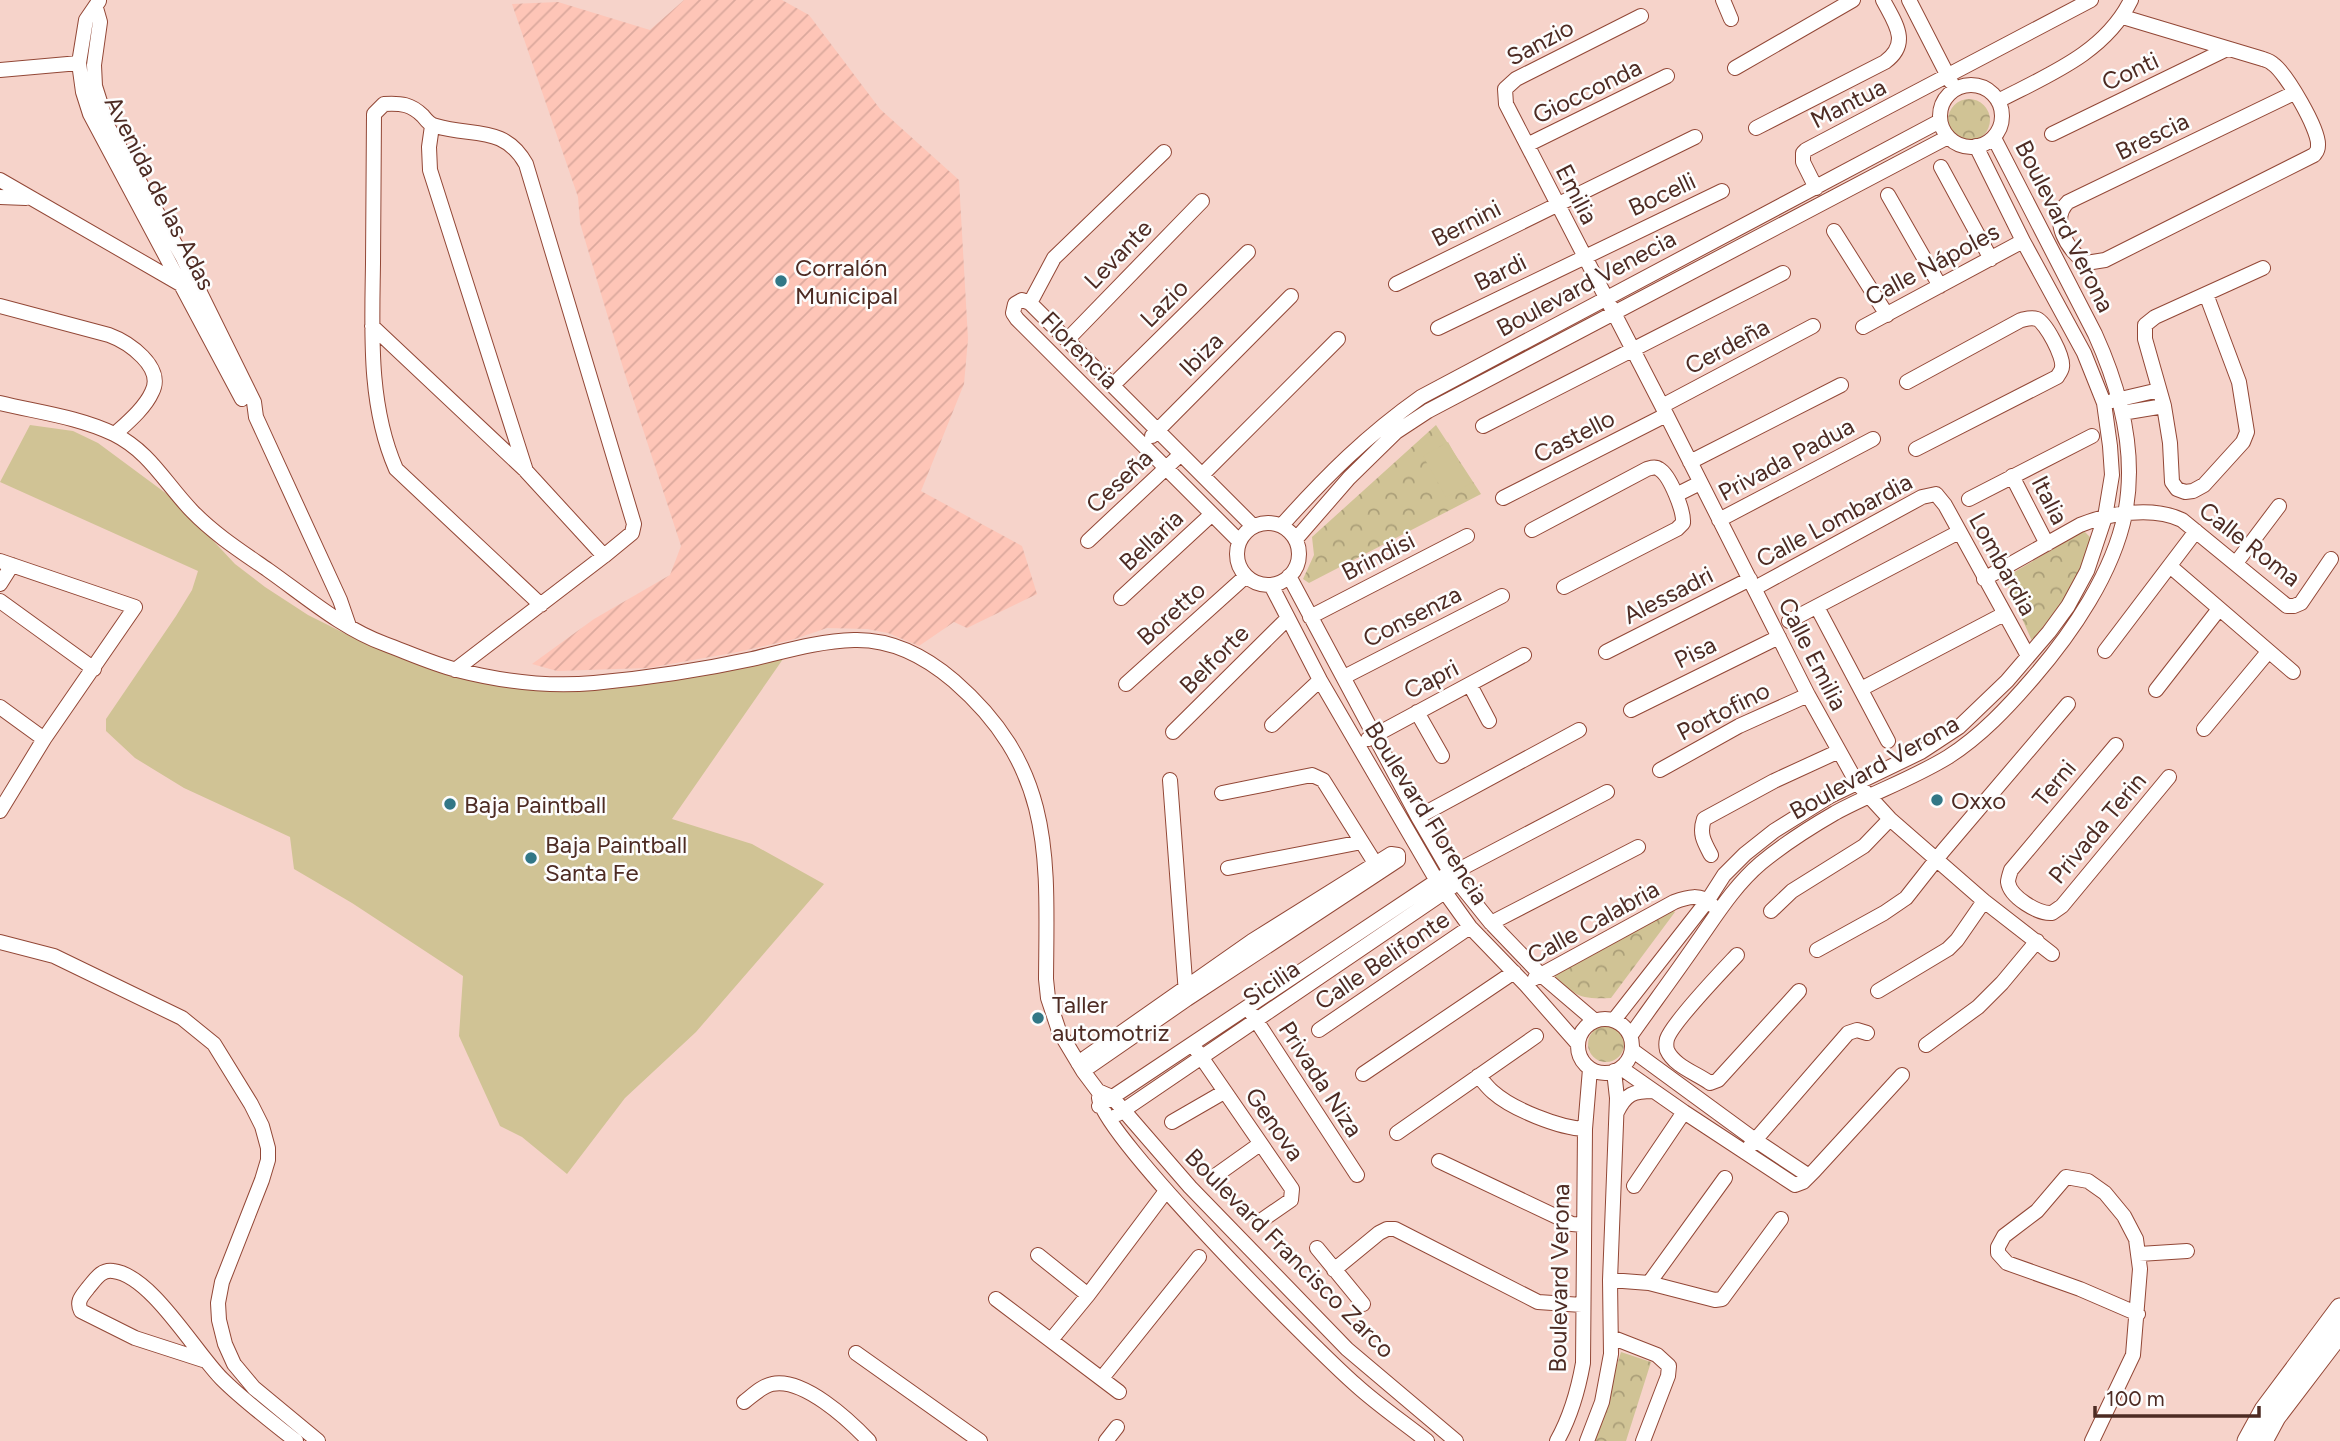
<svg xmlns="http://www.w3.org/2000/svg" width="2340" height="1441" font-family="Figtree,sans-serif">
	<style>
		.industrial { fill: url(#industrial-furrows) }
		.park { fill: url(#park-crowns) }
		.pitch { fill: #d0c395 }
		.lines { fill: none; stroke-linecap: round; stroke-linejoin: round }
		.minor-casing { stroke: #924736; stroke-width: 16 }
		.major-casing { stroke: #924736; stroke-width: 21 }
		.minor { stroke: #fff; stroke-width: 14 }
		.major { stroke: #fff; stroke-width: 19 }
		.poi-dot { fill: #327786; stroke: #fdfdfd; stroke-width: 2.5 }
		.labels { text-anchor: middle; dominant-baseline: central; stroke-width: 5; stroke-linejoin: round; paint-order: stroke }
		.street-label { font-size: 24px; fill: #4d2b23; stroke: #fdfdfd }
		.poi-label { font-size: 24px; fill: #4d2b23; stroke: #fdfdfd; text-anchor: start }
	</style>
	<defs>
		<pattern id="industrial-furrows" width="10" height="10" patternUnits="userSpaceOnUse" patternTransform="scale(1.75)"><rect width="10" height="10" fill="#fec5b7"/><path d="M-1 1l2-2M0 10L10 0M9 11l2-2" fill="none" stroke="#dba99d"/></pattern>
		<pattern id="park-crowns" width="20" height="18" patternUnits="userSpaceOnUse" patternTransform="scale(1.75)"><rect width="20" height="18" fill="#d0c395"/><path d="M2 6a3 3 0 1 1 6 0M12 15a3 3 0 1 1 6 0" fill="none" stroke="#ab9f79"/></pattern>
	</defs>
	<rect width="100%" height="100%" fill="#f6d3ca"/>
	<path class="industrial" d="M684,0H782L809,15L880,109L959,180L968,339L964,384L921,491L1022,546L1037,594L967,628L954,622L919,646L888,633L867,629L827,628L795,639L738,652L648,668L557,671L532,664L594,619L670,575L681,546L624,371L580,223L578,197L512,4L558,2L650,30Z"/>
	<path class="park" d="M1948 120a21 21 0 1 1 42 0a21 21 0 1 1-42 0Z
		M1436,425L1481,494L1309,583L1303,579L1314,555L1312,537Z
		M2084,531L2094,541L2078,582L2032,641L2004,578Z
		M1668,905L1675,912L1611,998C1576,1000 1575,994 1550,972Z
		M1588 1044a18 18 0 1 1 36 0a18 18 0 1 1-36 0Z
		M1621,1352L1651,1362L1626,1441H1593Z"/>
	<path class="pitch" d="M30,425L73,431L98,443L175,500L235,564L265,587L308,615L362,642L401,658L508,687L544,690L742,667L783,659L672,819L752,844L824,884L696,1032L625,1098L567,1174L522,1137L500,1126L459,1036L463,976L352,903L294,869L290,837L184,788L135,758L106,731V719L176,616L192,590L198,571L0,482Z
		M1448,442L1471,483L1446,497L1423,456Z"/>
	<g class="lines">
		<g class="minor-casing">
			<path id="minor" d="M1723,0L1731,19
				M1909,0L1951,82
				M99,1L86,20L79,63L83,92L90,114L242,399
				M96,8L100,22L94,65L95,86L108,127L182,256L254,402L256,417L340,600L349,626
				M1641,16L1516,79L1505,89L1506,104L1662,406L1808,695L1857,783L1890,819L1984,901L2052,954
				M2123,17L2263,59C2266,60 2270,61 2273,64C2286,73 2319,129 2318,145C2318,151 2317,151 2314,155L2105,260L2086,263C2068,251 2049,220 2068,202L2294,93
				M1735,68L1853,0
				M0,70L79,63
				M1940 116a31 31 0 1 1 62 0a31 31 0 1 1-62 0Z
				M1998,101C2048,75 2105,53 2131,0
				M432,126L429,147L430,170L526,471L604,556
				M1756,128L1885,62C1911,43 1895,23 1883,0
				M2052,134L2227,49
				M1527,145L1667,76
				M1941,167L1991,259
				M0,180L182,285
				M1816,188L1803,162V153L1806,150L2091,0
				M1888,195L1940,286
				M0,197L26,198
				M1834,231L1887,315
				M1396,284L1695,137
				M2206,294L2239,382L2247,432L2243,442L2204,485L2193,491L2185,492L2177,489L2172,482L2170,443L2164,406L2145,339V325L2155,317L2263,268
				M1030,303L1054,258L1164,152
				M0,306L109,335C128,342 165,367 152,392C145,408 127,423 115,434
				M372,326L524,469
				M1863,327L2023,241
				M1438,328L1722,191
				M1067,340L1202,201
				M1907,382L2021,320C2026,319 2031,317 2037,319C2046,323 2064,357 2062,367C2062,370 2059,374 2057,377L1916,449
				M1113,385L1248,252
				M2112,401L2159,390
				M0,403C37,412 79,417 114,434C150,452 165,483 192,511C214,534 242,552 268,570C305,596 343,629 385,644C409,653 433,664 457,670C500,681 550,687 594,683C647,678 701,670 752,659C786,651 819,641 854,640C892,639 926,657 954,681C1055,769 1047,857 1046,979L1048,998L1059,1031L1083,1071L1098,1091L1112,1097L1190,1187L1347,1349L1456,1441
				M1662,406L1813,326
				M2122,413L2164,406
				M1483,426L1783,273
				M1152,436L1291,296
				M1690,462L1841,385
				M1202,475L1338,339
				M2012,476L2047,544
				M1676,495L1700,483
				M1503,498L1666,415
				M1969,499L2092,436
				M1719,520L1873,439
				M1237 554a31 31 0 1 1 62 0a31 31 0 1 1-62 0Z
				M1282,525C1326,476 1367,435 1421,397L1940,121
				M1532,530L1647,469C1651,468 1655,466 1659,469C1670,475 1684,511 1683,523L1677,529L1564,587
				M1296,539L1349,478L1396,432L1428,411L1948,137
				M1088,541L1181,454
				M1239,541L1017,319L1013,313L1015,304L1022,300L1030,303L1253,526
				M0,561L135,607L44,739L0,811
				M2236,563L2279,506
				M2171,567L2293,672
				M1289,576L1418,817L1450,872L1491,923L1540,974L1594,1020
				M1984,579L2080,525C2109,513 2153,506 2182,520L2287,606H2294L2301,603L2331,559
				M0,584L12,565
				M1271,585L1320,680L1437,881L1470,927L1526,985L1577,1043
				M1755,588L1922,497L1936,494L1945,505L2028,656
				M1121,598L1212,514
				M0,601L94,669
				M1817,607L1888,741
				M1310,617L1467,536
				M1789,621L1959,532
				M2105,651L2196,531
				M1606,652L1750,579
				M455,670L604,556L632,533L634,524L526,164C504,125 473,137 436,126C430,125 427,121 423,116C411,104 401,103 384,104L374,114C374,164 373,214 373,264C372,332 368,405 396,469L541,605
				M1344,677L1502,596
				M1126,684L1246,576
				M1470,685L1489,721
				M1861,689L2004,614
				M2156,690L2219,609
				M0,707L44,739
				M1631,710L1779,637
				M1417,712L1442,756
				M1272,725L1320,680
				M2204,729L2268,652
				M1173,732L1287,619
				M1368,739L1524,655
				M2116,745L2011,870C2010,873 2008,879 2008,882C2010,897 2038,914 2052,913L2062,906L2169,777
				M1660,770L1739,726L1808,695
				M1170,780L1186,994
				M1222,793L1312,775L1323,780L1380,871
				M1418,817L1579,730
				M1711,855C1704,842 1699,834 1704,819L1774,781L1837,752
				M1228,868L1362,842
				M1771,911L1792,891L1864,846L1890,819
				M1491,923L1638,847
				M0,942L54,956L182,1018L214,1044L251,1104L262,1126L268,1148V1160L262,1180L222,1282L218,1303L219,1320L225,1344L234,1364L254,1388L318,1441
				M1817,950L1884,913L1906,898L1943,851L2068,704
				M1737,955C1722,971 1672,1023 1667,1039C1666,1043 1666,1046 1667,1050C1674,1066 1696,1073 1710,1083L1718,1080L1799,991
				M1535,978L1674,902C1687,897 1701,893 1712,905
				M1878,991L1948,949L1957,940L1984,901
				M1252,1014L1357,1175
				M1578 1046a27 27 0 1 1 54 0a27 27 0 1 1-54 0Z
				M1614,1020L1708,900L1724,875L1745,854L1774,831L1830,796L1921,752L1959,727L2007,681L2049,632L2068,606L2087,571L2105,517L2112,475L2110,446L2104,403L2084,353L2023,241L1976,146
				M1319,1030L1470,927
				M1631,1035C1653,1004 1676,973 1698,941C1717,914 1735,885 1761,863C1784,844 1809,828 1835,813C1872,793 1912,779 1948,757C1981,736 2008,707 2033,678C2072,633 2113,573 2125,514C2137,453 2120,389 2095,334L1994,138
				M1926,1045L1978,1007L2002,983L2037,941
				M1632,1050L1755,1140L1809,1176
				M1197,1051L1292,1189L1291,1200L1259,1222
				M1078,1063L1252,941L1391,854L1398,855V860L1187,999L1083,1071
				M1621,1068L1684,1112L1795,1185L1803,1182L1814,1171L1902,1075
				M1363,1074L1514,972
				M1478,1076C1483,1081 1488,1088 1493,1092C1512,1109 1559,1128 1585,1129
				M1099,1098C1102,1135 1316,1350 1356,1385C1378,1405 1403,1422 1427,1441
				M1099,1106L1450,872L1466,866L1607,792
				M1617,1112C1626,1094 1633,1091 1653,1091
				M1118,1114L1452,887
				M1172,1122L1224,1092
				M1397,1133L1536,1036
				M1750,1146L1848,1033L1857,1030L1867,1033
				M1439,1161L1572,1224L1583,1225
				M1215,1176L1260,1144
				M1634,1186L1684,1112
				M1317,1248L1363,1304
				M2139,1254L2187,1251
				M1038,1255L1088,1295
				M1334,1270L1379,1233L1387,1229H1395L1538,1302L1582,1305
				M1610,1280L1649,1283L1715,1300L1722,1299L1781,1219
				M1649,1283L1725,1178
				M996,1299L1119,1392
				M1611,1337L1657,1355L1669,1366L1668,1376L1643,1441
				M1051,1340L1088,1295L1166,1191
				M856,1353L980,1441
				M203,1360L135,1338L81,1311C76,1301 82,1296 88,1288C95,1280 101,1269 113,1271C151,1275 195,1352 222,1379C244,1401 271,1421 296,1441
				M1102,1378L1199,1257
				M744,1402C752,1396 762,1386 772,1384C803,1377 849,1420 869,1441
				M1106,1441L1117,1427
				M1557,1441C1571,1416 1578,1391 1583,1363L1585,1129L1590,1069
				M1587,1441L1602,1402L1611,1354L1610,1280L1617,1098L1614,1071
				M2092,1441L2133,1355L2140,1269L2136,1239L2124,1216L2105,1193L2088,1181L2066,1177L2037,1211L2004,1236L1998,1247V1253L2007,1263L2080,1289L2138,1314"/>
		</g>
		<g class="major-casing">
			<path id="major" d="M2247,1441L2264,1410L2340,1308
				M2263,1441L2276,1417L2340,1333"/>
		</g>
		<use href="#minor" class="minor"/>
		<use href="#major" class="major"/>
	</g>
	<g class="poi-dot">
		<circle cx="781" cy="281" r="7"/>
		<circle cx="1937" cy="800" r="7"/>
		<circle cx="450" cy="804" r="7"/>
		<circle cx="531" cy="858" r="7"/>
		<circle cx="1038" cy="1018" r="7"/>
	</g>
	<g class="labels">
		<g class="street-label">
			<text transform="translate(1540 42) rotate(-28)">Sanzio</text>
			<text transform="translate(2130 71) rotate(-25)">Conti</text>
			<text transform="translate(1587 91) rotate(-26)">Giocconda</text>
			<text transform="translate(1848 103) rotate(-27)">Mantua</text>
			<text transform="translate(2152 136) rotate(-26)">Brescia</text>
			<text transform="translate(160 193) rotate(63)">Avenida de las Adas</text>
			<text transform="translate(1577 194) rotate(63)">Emilia</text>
			<text transform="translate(1662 194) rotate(-25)">Bocelli</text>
			<text transform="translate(1466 223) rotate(-27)">Bernini</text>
			<text transform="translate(2065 226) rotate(63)">Boulevard Verona</text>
			<text transform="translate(1118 254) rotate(-46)">Levante</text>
			<text transform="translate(1932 264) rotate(-28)">Calle Nápoles</text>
			<text transform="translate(1500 272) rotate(-26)">Bardi</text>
			<text transform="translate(1586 283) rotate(-28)">Boulevard Venecia</text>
			<text transform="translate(1164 303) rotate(-45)">Lazio</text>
			<text transform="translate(1727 346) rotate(-28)">Cerdeña</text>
			<text transform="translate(1080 350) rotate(45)">Florencia</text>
			<text transform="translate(1201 354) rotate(-45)">Ibiza</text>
			<text transform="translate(1574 436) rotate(-27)">Castello</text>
			<text transform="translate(1786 459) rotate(-28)">Privada Padua</text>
			<text transform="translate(1119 481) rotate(-43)">Ceseña</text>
			<text transform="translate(2050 500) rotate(63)">Italia</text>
			<text transform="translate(1834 520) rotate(-28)">Calle Lombardia</text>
			<text transform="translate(1151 540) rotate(-43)">Bellaria</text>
			<text transform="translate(2250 544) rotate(38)">Calle Roma</text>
			<text transform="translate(1378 556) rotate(-27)">Brindisi</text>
			<text transform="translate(2003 564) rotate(61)">Lombardia</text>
			<text transform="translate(1668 595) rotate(-27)">Alessadri</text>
			<text transform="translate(1171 613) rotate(-42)">Boretto</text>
			<text transform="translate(1412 616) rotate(-27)">Consenza</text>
			<text transform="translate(1695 652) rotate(-26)">Pisa</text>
			<text transform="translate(1813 654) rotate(63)">Calle Emilia</text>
			<text transform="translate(1214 659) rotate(-45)">Belforte</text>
			<text transform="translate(1431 679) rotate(-27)">Capri</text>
			<text transform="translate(1723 711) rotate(-27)">Portofino</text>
			<text transform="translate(1874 767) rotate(-29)">Boulevard Verona</text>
			<text transform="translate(2054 783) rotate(-50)">Terni</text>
			<text transform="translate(1427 813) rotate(58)">Boulevard Florencia</text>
			<text transform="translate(2097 828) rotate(-50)">Privada Terin</text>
			<text transform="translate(1593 922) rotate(-29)">Calle Calabria</text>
			<text transform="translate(1382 960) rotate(-34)">Calle Belifonte</text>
			<text transform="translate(1271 983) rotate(-34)">Sicilia</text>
			<text transform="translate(1321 1079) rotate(57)">Privada Niza</text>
			<text transform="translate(1275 1124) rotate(55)">Genova</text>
			<text transform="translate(1290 1253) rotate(45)">Boulevard Francisco Zarco</text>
			<text transform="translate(1559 1278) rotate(-89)">Boulevard Verona</text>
		</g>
		<g class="poi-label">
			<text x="795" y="267">Corralón<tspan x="795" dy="28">Municipal</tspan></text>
			<text x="1951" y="800">Oxxo</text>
			<text x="464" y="804">Baja Paintball</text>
			<text x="545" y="844">Baja Paintball<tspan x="545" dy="28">Santa Fe</tspan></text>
			<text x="1052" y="1004">Taller<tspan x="1052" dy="28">automotriz</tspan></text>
		</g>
	</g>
	<path d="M2095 1406v10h164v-10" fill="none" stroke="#4d2b23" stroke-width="3.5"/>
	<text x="2106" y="1406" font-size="21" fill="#4d2b23" stroke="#fdfdfd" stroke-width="5" paint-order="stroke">100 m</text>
</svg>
